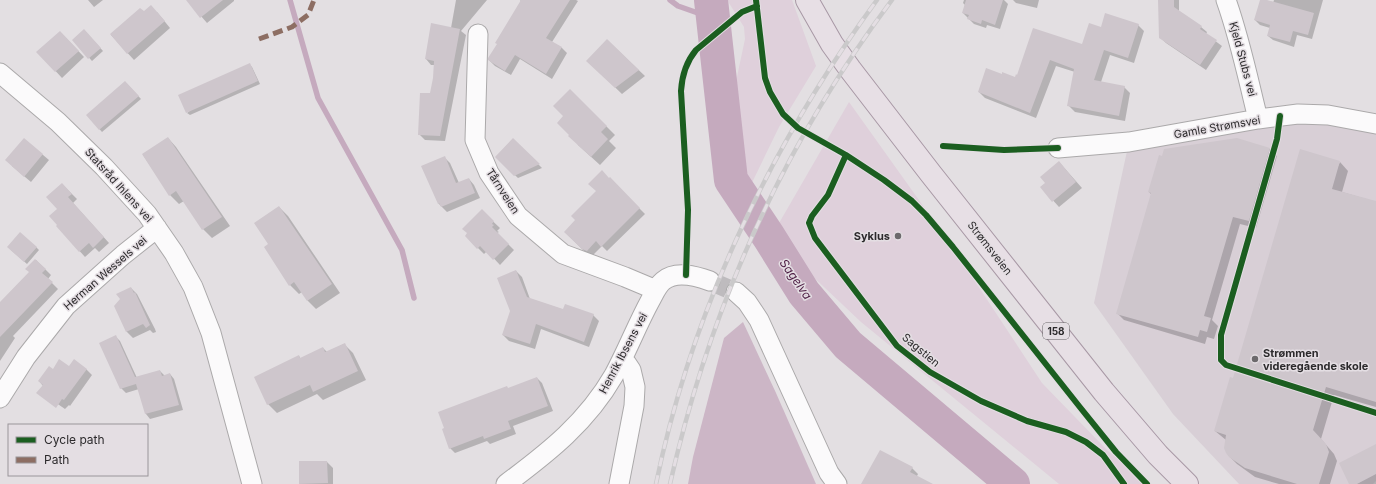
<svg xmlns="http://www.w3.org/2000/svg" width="1376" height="484" font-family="Inter,sans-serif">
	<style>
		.built { fill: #d8cfd6 }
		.green { fill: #dfd0db }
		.forest { fill: #ccb6c6 }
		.shadow { fill: #0003 }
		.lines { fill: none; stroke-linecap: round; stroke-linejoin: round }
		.stream { stroke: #c5aabe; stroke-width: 5.5 }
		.river { stroke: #c5aabe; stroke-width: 34 }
		.building { fill: #cec6cc }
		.minor-tunnel { stroke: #bebbbe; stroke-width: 19; stroke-dasharray: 19 10; stroke-linecap: butt }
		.minor-casing { stroke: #aba9aa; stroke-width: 21 }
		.major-casing { stroke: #a898a5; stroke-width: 24 }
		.minor { stroke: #fbfafb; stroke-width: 19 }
		.major { stroke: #e7dfe5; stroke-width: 22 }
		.rail-casing { stroke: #cac9ca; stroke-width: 4.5 }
		.rail { stroke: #e4dee3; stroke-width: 3; stroke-dasharray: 9; stroke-linecap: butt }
		.quiet { stroke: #8d6e63; stroke-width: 5; stroke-dasharray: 10 5; stroke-linecap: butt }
		.cycleway-casing { stroke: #e4dee3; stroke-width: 8 }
		.cycleway { stroke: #1b5e20; stroke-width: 6 }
		.poi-dot { fill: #6c696c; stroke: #e4dee3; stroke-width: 1.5 }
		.labels { text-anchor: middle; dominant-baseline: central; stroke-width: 3; stroke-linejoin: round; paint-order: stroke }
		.shield { fill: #e4dee3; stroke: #636063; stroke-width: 1 }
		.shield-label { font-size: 10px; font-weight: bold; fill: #2c2a2c }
		.street-label { font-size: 11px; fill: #2c2a2c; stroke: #e4dee3 }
		.poi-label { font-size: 11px; font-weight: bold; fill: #2c2a2c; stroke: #e4dee3; text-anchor: end }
		.water-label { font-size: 12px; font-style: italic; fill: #4d1e44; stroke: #e4dee3 }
	</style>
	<rect width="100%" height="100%" fill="#e3dfe2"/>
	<path class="built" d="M1280,123L1376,124V481L1373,484H1239L1173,414L1094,303L1129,142Z"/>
	<path class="green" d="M728,0H792L816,66L779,127L745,197L734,91L745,39L744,27L729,3Z
		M849,102L951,245L1042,383L1107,450L1148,484H1059L861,322L771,237Z"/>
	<path class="forest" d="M743,322L776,393L816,484H688L693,457L724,338Z"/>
	<path class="shadow" d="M88,0H103L94,7Z
		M187,0H234V1L207,23Z
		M456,0H487L461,31L466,35L445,141L425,140L419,134L431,94L434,78V65H431L426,59L451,28Z
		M520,0H576L578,1L552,42L562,48L567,53L552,79L520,59L511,75L495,66L489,60L521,1Z
		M964,0H1004L1008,4L1000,29L987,25L986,28L974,24L963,13L965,5L963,3Z
		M1013,0H1039L1037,8L1016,3Z
		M1159,0H1179V12L1201,27L1207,32L1206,34L1222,46L1206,70L1166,43L1160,37Z
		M1261,0L1273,3L1274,0H1323L1312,39L1297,35L1294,47L1273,40L1268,36L1270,28L1260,25L1255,20Z
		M157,12L170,28L134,60L111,35L144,13Z
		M1138,25L1144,31L1134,63L1110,55L1101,82L1124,87L1130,93L1125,121L1075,112L1069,106L1075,72L1056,66L1036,118L985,98L979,92L1016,78L1018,76L1034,29L1082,46L1101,29Z
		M84,30L103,51L92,61L73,40Z
		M66,38L84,57L62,78L38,52Z
		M607,40L645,76L622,94L594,67Z
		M249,64L252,67L260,84L190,115L187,113Z
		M128,85L141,99L102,132L87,115Z
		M570,90L615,135L609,141L616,148L600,165L578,145L565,116Z
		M168,138L176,147L230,226L212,238L203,229L184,201L179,204L170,195L143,155Z
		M24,139L49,160L31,182L12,166Z
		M513,139L542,168L518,178L496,157Z
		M1237,139L1270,149L1277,156L1256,228L1240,224L1212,320L1218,326L1214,339L1207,337L1205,344L1124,320L1117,313L1152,195L1149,192L1163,157Z
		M444,157L450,163L459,183L469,179L474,185L480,198L447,212L438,203Z
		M1059,162L1082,188L1059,207L1041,187L1046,183Z
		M1340,162L1348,171L1342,192L1376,202V407L1334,395L1321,439L1334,454L1337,461L1330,484H1279L1255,477L1237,464L1228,455L1226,440L1215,431L1233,379Z
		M610,179L645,214L607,251L602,246L592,256L588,255L565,232L577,220L597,191Z
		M62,184L77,199L73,203L109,243L99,252L95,248L85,257L57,226Z
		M279,207L288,216L340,293L316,309L308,301L302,292L299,294L290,285L269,244Z
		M482,211L500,228L497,231L499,232L497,233L514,250L500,265L487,251L484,254L466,236Z
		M36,247L39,250L27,264L11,250Z
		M36,260L51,275L48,279L58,289L13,336L15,338L0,361V303L30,272Z
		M516,271L522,277L530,299L564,310L593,315L599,321L589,347L541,329L535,349L509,341L503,335L511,311Z
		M131,288L137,294L155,329L156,332L153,333L150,330L133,338L127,332L115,306Z
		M115,336L120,341L137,378L160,371L165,376L170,374L174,379L183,410L150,419L146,414L139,389L126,393L121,388Z
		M344,344L353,353L366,380L323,400L317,394L277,413L268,404L299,356L301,359L323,348L327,352Z
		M69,368L86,369L92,375L70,406L69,405L65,409L46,396L43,386L39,381L53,370Z
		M537,378L542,383L553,411L513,426L516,434L490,444L487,441L455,453L450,448L508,389Z
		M1376,445V484H1351Z
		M300,462H327L333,468V484H300Z
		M912,468L918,474L917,476L862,484Z"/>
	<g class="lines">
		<path class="stream" d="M290,0L318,98L402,250L414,298
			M670,0L678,6L712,18"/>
		<path class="river" d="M711,0L731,180L769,237L804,293L848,345L1013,484"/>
	</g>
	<path class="building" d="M186,0H223L200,18Z
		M521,0H570L546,38L562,47L546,74L515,55L505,71L488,60V58L497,44L495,43Z
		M966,0H1003L995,25L982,20L981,24L967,19L969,15L962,13Z
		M1158,0H1174V7L1202,26L1200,29L1217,40L1200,65L1159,38Z
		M1260,0H1267L1314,13L1308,35L1293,31L1290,42L1267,36L1270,25L1254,20Z
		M151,5L165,21L127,54L110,34L140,8L144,11Z
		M1105,13L1139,24L1128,58L1104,50L1094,80L1125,86L1119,116L1067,106L1074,69L1050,60L1030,113L978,92L986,68L1002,74V72L1015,77L1016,74L1017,75L1033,28L1082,44L1089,23L1101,27Z
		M431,23L460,29L440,136L418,135L420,93H430L433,78L434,61L425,59Z
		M84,29L101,48L88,59L72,40Z
		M60,31L79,51L55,72L36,52Z
		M607,39L639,70L615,88L586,61Z
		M250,63L258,81L186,113L178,95Z
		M125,81L139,96L99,130L86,115Z
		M570,89L607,126L601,132L608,139L591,157L568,136L569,135L557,123L563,116L553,106Z
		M168,137L222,217L202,230L176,191L169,196L142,154Z
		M24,138L43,154L24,177L5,160Z
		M513,138L540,164L514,176L495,157Z
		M1237,138L1270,148L1249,221L1233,217L1204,316L1211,318L1207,332L1200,330L1198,337L1116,314L1151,193L1148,192L1159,155L1162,156L1164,149Z
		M1300,149L1340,161L1332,189L1376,201V402L1326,387L1313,430L1326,444L1329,452L1319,484H1297L1245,468L1229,457L1226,453L1224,448L1226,435L1214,431L1230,377L1233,378Z
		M445,156L456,183L469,178L475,193L441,207L439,203L438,204L421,166Z
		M1059,161L1076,182L1052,202L1040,187L1045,183L1040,177Z
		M602,170L609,178L610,177L640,208L601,247L596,241L587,251L582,249L564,232L575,220L571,216L596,191L588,184Z
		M62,183L72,194L68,197L104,237L93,248L89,243L79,252L56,226L57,225L49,216L57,209L46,197Z
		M279,206L332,284L307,301L294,282L289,286L264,247L268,244L254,223Z
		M482,209L494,221L492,224L494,225L492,227L509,244L493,260L480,246L477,249L465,236L467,233L462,229Z
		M20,232L37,247L24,262L7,247Z
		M35,259L46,269L42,273L53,282L0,337V302L29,272L25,269Z
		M516,270L527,297L563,309L565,304L594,314L584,342L536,324L530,344L502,335L510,311L497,278Z
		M131,287L134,293L135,292L150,325L146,328L143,324L126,332L114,306L120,299L116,294Z
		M116,335L135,377L160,370L162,376L170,373L179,405L145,414L136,384L120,389L99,343Z
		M345,343L358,371L313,392L310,385L267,405L254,377L299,355L300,358L323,347L325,352Z
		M59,359L69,366L74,359L87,369L64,400L62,399L56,408L36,393L43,385L38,381L49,366L53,369Z
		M537,377L548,406L508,421L511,429L484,439L483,436L449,449L442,429L444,428L438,412L507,386L508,388Z
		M1376,444V474L1357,484H1349L1339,463Z
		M880,450L913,467L910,472L933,484H861Z
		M299,461H327L328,483L299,484Z"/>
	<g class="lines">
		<path class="minor-tunnel" d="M710,281L736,292"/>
		<g class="minor-casing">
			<path id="minor" d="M1226,0C1240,39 1248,79 1258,119
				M478,34L475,140L489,173L518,216L563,254L625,277L656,290
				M0,73L58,122L104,167L147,214L174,253L193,287L211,333L252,484
				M1058,148L1129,142L1258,119L1298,114L1328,115L1376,124
				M736,292L747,302L759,320L829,473L837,484
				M0,398L26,357L66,306L123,255L157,228
				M506,484C549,452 587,422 614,375C627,351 637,325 650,301C654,294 657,286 663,281C676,270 696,276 710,281
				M619,484L634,406L635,387L631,370L627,364L622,359"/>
		</g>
		<g class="major-casing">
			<path id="major" d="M807,0L832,44L850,69L931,174L1104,392L1158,455L1187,484"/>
		</g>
		<use href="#minor" class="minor"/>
		<use href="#major" class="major"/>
		<g class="rail-casing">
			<path id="rail" d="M656,484C692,309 772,143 877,0
				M670,484C710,307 783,145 892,0"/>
		</g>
		<use href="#rail" class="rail"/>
		<path class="quiet" d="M259,39L292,27L308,15L314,0"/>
		<g class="cycleway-casing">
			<path id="cycleway" d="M756,0L765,78L770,92L783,114L798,128L846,155L884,180L912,201L926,215L953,247L1079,406L1116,452L1147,484
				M1280,116L1277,139L1221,335V360L1226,365L1376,413
				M943,146L1004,150L1058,148
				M846,155L828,195L812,216L809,223L815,238L897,346L930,372L981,401L1027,421L1066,432L1086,442L1103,455L1124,484
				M686,275L688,210L681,91C682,75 686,62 696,50L742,12L757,6"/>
		</g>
		<use href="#cycleway" class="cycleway"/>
	</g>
	<g class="poi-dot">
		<circle cx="898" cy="236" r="4"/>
		<circle cx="1255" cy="359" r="4"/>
	</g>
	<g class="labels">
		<rect class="shield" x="1043" y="323" width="26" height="16" rx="3"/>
		<g class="shield-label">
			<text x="1056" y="331">158</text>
		</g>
		<g class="street-label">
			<text transform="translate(1243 59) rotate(75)">Kjeld Stubs vei</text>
			<text transform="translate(1217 127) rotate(-10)">Gamle Strømsvei</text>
			<text transform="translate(119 185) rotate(48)">Statsråd Ihlens vei</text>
			<text transform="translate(503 191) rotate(57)">Tårnveien</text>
			<text transform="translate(990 248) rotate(52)">Strømsveien</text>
			<text transform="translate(105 273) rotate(-41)">Herman Wessels vei</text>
			<text transform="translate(921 350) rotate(40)">Sagstien</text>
			<text transform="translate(623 353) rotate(-62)">Henrik Ibsens vei</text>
		</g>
		<g class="poi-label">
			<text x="890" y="236">Syklus</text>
			<text x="1263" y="353" text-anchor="start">Strømmen<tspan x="1263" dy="13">videregående skole</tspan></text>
		</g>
		<g class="water-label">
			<text transform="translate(796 279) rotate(55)">Sagelva</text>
		</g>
	</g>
	<rect x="8" y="424" width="140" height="52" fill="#e4dee3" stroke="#9a969a"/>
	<rect x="16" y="437" width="20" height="6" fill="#1b5e20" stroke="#9a969a"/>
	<text x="44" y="444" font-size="12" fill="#2c2a2c">Cycle path</text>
	<rect x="16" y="457" width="20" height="6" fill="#8d6e63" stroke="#9a969a"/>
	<text x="44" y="464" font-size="12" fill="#2c2a2c">Path</text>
</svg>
